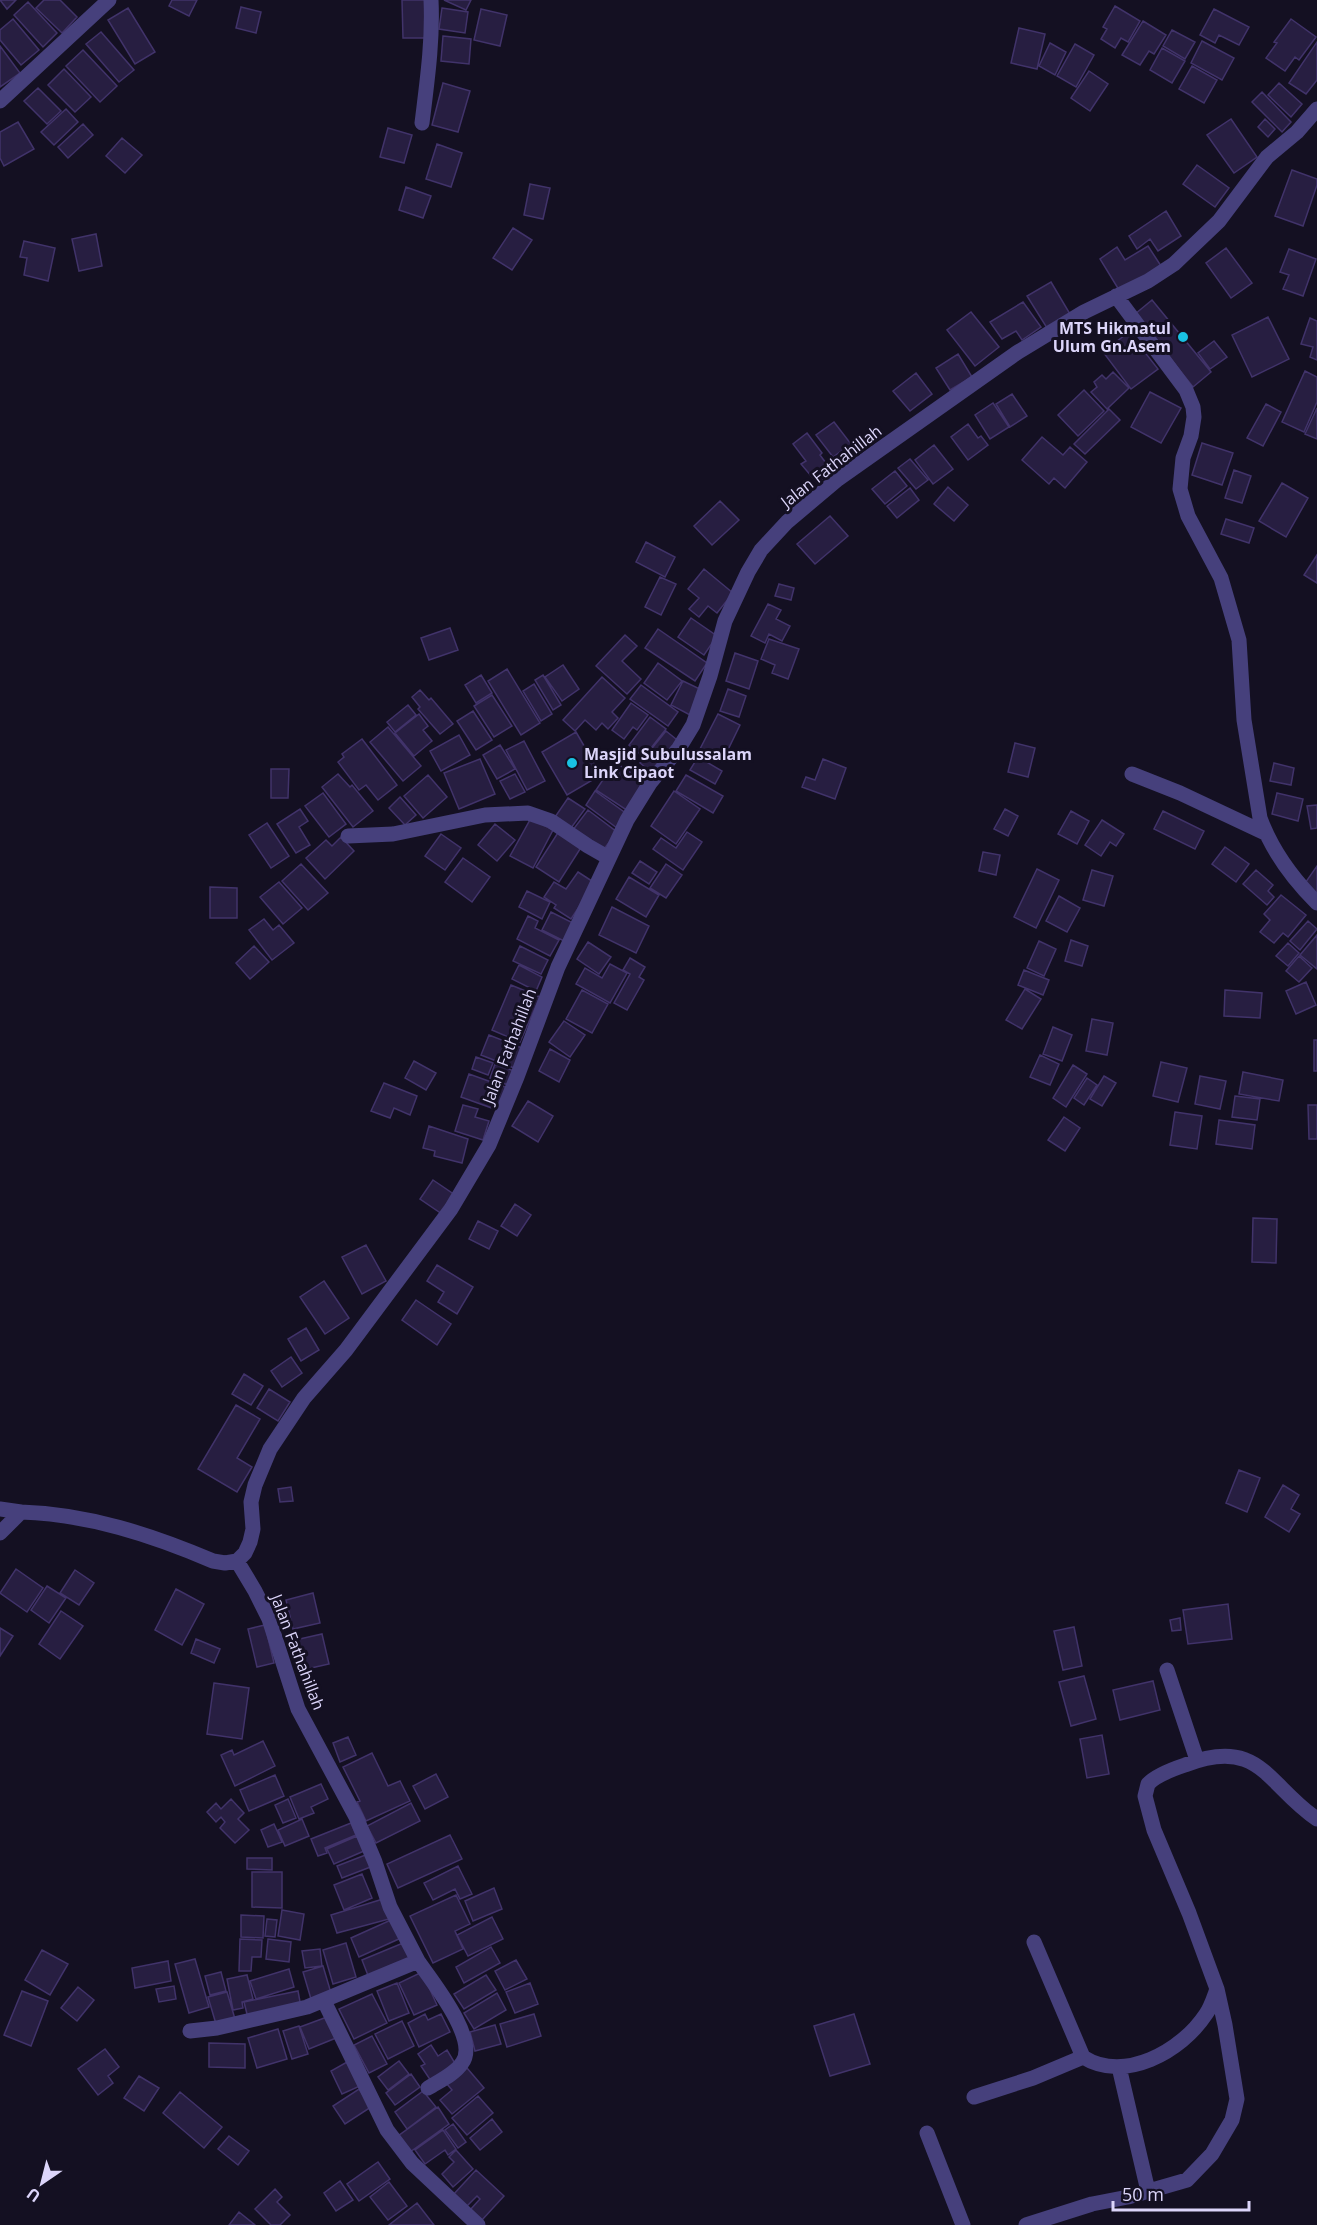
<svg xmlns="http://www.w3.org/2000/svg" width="1317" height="2225" font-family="'Open Sans',sans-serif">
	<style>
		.building { fill: #271e41; stroke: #41336a; stroke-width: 1.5 }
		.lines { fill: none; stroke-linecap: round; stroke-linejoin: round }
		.street { stroke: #46407c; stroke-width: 15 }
		.poi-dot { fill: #19c2e3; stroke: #141022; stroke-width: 2 }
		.labels { text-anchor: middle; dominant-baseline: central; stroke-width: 6; stroke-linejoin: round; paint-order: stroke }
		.poi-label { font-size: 16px; font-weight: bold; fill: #dcd5fa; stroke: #141022; text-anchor: end }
		.street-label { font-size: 16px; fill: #dcd5fa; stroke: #141022 }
	</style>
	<rect width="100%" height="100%" fill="#141022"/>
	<path class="building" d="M0,0H16L7,9Z
		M44,0H60L77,17L62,33L36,8Z
		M172,0H197L189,16L169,6Z
		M402,0H426L428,38H403Z
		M444,0H471L466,10Z
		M28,2L57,33L43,47L14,15Z
		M1115,6L1140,21L1128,42L1121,38L1115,48L1101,39L1107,29L1103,27Z
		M241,7L261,12L256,33L236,28Z
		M128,8L155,52L135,64L108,20Z
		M442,8L468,12L465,33L439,29Z
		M481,9L507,15L500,46L474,40Z
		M1214,9L1249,27L1239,45L1219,35L1215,43L1200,35Z
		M13,19L39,50L21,65L0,40V30Z
		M1291,19L1316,37L1299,60L1295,57L1285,71L1266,58L1277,43L1274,42Z
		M1143,21L1166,35L1154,54L1149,51L1140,65L1122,55Z
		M1019,28L1045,34L1037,69L1011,63Z
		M1172,30L1195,42L1185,59L1163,46Z
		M101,32L134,70L119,82L86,44Z
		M443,36L471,39L469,64L441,61Z
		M1202,41L1234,58L1222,80L1191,63Z
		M1317,42V80L1306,94L1289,83Z
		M1050,43L1066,52L1055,75L1039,66Z
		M1075,44L1094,55L1076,87L1057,76Z
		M0,46L20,73L0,87Z
		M1162,48L1185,61L1172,83L1150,70Z
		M83,50L117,86L100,102L66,66Z
		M1192,66L1217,80L1204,103L1179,89Z
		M64,69L91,97L75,112L48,85Z
		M1089,71L1108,84L1090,111L1071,98Z
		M443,83L470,91L458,132L432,125Z
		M1279,83L1302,104L1291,117L1268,95Z
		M38,88L61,111L47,124L24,101Z
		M1262,92L1291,122L1282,132L1252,102Z
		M66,109L78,122L54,145L41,132Z
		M1231,119L1257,157L1234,173L1207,135Z
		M1265,119L1275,129L1268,137L1258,127Z
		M18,122L34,149L4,166L0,158V132Z
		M83,124L93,135L68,158L58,147Z
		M388,128L412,135L404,163L380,157Z
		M122,138L142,155L125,173L106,156Z
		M437,144L462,153L451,187L426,179Z
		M1197,165L1229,188L1215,207L1183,184Z
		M1292,170L1317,179V185L1303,226L1275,216Z
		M530,184L550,188L543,219L524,215Z
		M406,187L431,196L423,218L399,210Z
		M1166,211L1181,236L1158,251L1150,239L1137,249L1129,236Z
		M513,228L532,240L512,270L493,258Z
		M96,234L102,266L79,271L72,239Z
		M24,241L55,248L48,281L24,275L27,258L20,257Z
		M1148,246L1163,269L1119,290L1100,259L1117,247L1125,260Z
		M1226,248L1252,283L1231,298L1206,263Z
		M1289,249L1316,259L1303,296L1283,289L1289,275L1280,272Z
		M1051,282L1070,314L1047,328L1027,296Z
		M1152,300L1211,372L1193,387L1135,314Z
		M1023,302L1041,327L1022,340L1016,331L1002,339L990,322Z
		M971,312L999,347L975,366L947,330Z
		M1268,317L1289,359L1252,377L1232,335Z
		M1310,318L1317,321V360L1310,357L1313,347L1301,344Z
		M1129,332L1158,369L1131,389L1103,352Z
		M1214,341L1227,357L1210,369L1198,353Z
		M958,354L972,377L950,390L936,368Z
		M1305,371L1317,377V402L1304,432L1282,422Z
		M1113,372L1129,388L1107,409L1091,392L1097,387L1094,382L1102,375L1106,379Z
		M916,373L932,394L910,411L893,391Z
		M1084,390L1104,411L1078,436L1058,415Z
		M1150,392L1181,408L1161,443L1131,427Z
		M1012,394L1027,416L1010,427L996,404Z
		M993,403L1009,427L990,439L975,415Z
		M1266,404L1281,412L1263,446L1247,438Z
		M1317,408V439L1305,434Z
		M1109,409L1120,420L1085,454L1074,444Z
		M834,422L851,444L833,457L816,435Z
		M968,424L978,438L981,436L988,445L968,460L951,437Z
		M807,433L822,453L820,455L832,471L817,483L801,464L806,461L793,444Z
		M1042,437L1063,455L1070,447L1087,462L1065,488L1054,478L1049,484L1022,460Z
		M1202,443L1233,453L1222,485L1192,475Z
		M934,445L953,469L933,484L915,460Z
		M910,459L928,480L916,489L898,468Z
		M1234,470L1251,476L1242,503L1225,498Z
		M895,471L907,486L885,504L872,489Z
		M1282,483L1308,498L1286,537L1259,521Z
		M948,487L968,505L954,521L934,504Z
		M910,488L919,500L897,518L887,506Z
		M720,501L739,520L712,545L694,526Z
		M830,516L848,536L815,564L797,544Z
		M1226,519L1254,528L1249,543L1221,534Z
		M646,542L675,557L665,577L636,562Z
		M1317,555V583L1304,575Z
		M704,569L733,593L717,613L708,606L699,617L689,609L699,598L688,589Z
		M660,577L676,584L661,615L645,607Z
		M779,584L794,588L791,600L775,596Z
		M768,604L781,610L776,619L790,626L782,641L769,634L765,643L751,636Z
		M691,618L717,636L704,655L678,637Z
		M450,628L458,650L429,660L421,638Z
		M658,629L707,663L695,681L645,648Z
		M625,635L637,646L622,661L641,679L627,694L596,666Z
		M769,639L799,649L788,679L772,673L775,665L761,659Z
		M735,653L758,661L749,689L726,681Z
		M658,663L682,681L667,700L644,683Z
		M563,665L579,689L562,701L545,677Z
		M507,669L540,723L521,735L488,681Z
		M481,675L492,693L476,703L465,685Z
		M543,675L561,705L553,710L535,680Z
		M602,677L625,698L612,712L618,718L608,729L602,723L596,730L585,720L575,731L563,720Z
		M683,681L702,690L690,715L671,705Z
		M534,684L552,714L541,721L523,691Z
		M641,685L678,712L668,726L630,699Z
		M728,689L746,696L739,717L720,711Z
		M420,690L429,700L431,698L453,724L440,734L418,709L420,707L412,697Z
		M492,695L512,726L494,737L474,706Z
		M631,703L648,715L637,730L633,727L624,739L612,730Z
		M408,705L416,715L395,732L387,722Z
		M473,711L492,740L476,750L457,721Z
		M419,714L428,726L423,730L432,741L414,756L395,733Z
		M718,714L740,725L722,762L699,751Z
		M650,717L666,729L644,757L629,745Z
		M388,727L421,766L403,781L370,742Z
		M666,731L681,743L655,775L640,763Z
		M576,732L601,775L567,795L542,752Z
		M459,735L470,755L441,771L430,751Z
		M362,739L397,785L378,800L366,785L359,790L338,762L344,757L342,754Z
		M524,741L545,781L527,790L506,750Z
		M1015,743L1035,748L1028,777L1008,772Z
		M500,745L515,769L497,779L483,755Z
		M698,757L722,771L715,784L690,770Z
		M480,759L495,794L459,809L444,773Z
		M823,759L846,768L835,799L802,787L806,777L815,780Z
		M615,762L647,783L628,811L596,790Z
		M1274,763L1294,768L1291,785L1270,781Z
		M271,769H289L288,798H271Z
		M338,774L350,787L352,785L373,811L353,827L322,787Z
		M515,774L525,792L510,799L500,781Z
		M428,775L447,797L423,818L404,796Z
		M686,775L723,796L713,813L676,791Z
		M595,791L627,814L617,828L586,805Z
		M674,791L700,809L676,844L651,826Z
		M323,793L346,824L329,837L305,806Z
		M1277,793L1303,799L1298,821L1272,814Z
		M400,797L416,815L405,825L389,808Z
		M568,798L585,809L571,828L555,817Z
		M1317,805V828L1311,829L1307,806Z
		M300,809L308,821L299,827L310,845L296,853L277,824Z
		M1005,809L1018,816L1008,836L994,829Z
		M588,810L617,832L601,853L572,831Z
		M1071,811L1089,821L1077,844L1058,834Z
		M1163,811L1204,831L1195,849L1154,829Z
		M531,818L553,830L533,868L510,856Z
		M1102,820L1124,834L1116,846L1110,842L1101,856L1085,845Z
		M267,823L289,856L271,868L249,835Z
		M495,824L515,840L497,861L478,845Z
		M559,831L582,846L559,882L536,867Z
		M687,832L702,842L683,870L653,849L661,838L676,848Z
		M441,834L461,848L445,870L425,856Z
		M341,837L354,851L325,879L306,858L326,840L332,846Z
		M1225,847L1249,864L1236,882L1212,864Z
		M983,852L1000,855L996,875L979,871Z
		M463,858L490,877L472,902L445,882Z
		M640,861L657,872L649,884L632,873Z
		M301,864L328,893L308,910L282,881Z
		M666,864L682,875L666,898L650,888Z
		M1317,866V897L1303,886Z
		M1037,869L1059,880L1036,928L1014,917Z
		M1092,870L1113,876L1104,906L1083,900Z
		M1256,870L1273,885L1268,891L1274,897L1267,905L1243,884Z
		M578,872L595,883L571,919L554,908L556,905L544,897L554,882L566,889Z
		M629,877L659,895L646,917L616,899Z
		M279,882L302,908L283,924L260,897Z
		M210,887L237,888V918H210Z
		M527,891L550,902L542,919L519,907Z
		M1281,895L1306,915L1288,937L1283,933L1274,943L1260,932L1270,920L1264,914Z
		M1059,896L1080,908L1067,932L1046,921Z
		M612,907L649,926L636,953L599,935Z
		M551,912L575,924L566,942L542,930Z
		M528,916L538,921L535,928L559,940L550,956L517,939Z
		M264,919L273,930L279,925L294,943L272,960L249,930Z
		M1308,921L1317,929L1300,950L1290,941Z
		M1317,935V969L1300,955Z
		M1071,940L1088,946L1082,966L1065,961Z
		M1039,941L1056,949L1044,976L1027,968Z
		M588,942L611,957L599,974L577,959Z
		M1288,943L1299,953L1288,966L1276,956Z
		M254,946L269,962L250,979L236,963Z
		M520,946L548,960L541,974L513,961Z
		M1299,956L1312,968L1299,982L1286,971Z
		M630,958L645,967L639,977L644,980L627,1010L614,1003L630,974L623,970Z
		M610,964L627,973L610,1003L576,984L585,968L602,978Z
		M519,965L542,977L536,991L512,979Z
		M1024,970L1049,980L1043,995L1018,985Z
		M1306,982L1316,1005L1296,1014L1286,991Z
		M511,985L540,997L520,1042L492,1030Z
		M1025,989L1041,999L1022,1029L1006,1020Z
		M582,990L608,1004L592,1033L566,1019Z
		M1225,990L1262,993L1260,1018L1224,1016Z
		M1092,1019L1113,1023L1107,1055L1086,1051Z
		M564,1021L585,1035L570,1057L549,1042Z
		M1053,1027L1072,1035L1062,1061L1043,1054Z
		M489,1035L522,1048L514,1068L481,1055Z
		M1314,1040H1317V1071H1314Z
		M550,1049L570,1060L559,1082L539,1071Z
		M1040,1055L1059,1064L1050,1085L1030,1077Z
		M476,1057L493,1063L488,1075L472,1069Z
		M414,1061L436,1073L426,1090L405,1078Z
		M1161,1062L1187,1068L1178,1102L1153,1096Z
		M495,1064L514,1071L508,1085L490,1078Z
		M1073,1065L1087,1074L1066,1107L1053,1098Z
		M1243,1072L1283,1080L1279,1101L1239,1094Z
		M469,1074L508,1088L500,1111L461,1097Z
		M1104,1076L1116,1083L1102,1106L1090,1099Z
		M1200,1076L1226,1081L1220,1109L1195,1104Z
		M1087,1078L1097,1085L1084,1105L1074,1098Z
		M384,1083L417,1096L410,1115L394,1108L390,1118L371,1111Z
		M1235,1096L1260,1099L1257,1120L1232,1117Z
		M528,1101L553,1116L538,1142L512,1126Z
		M463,1105L478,1109L475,1117L489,1121L483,1140L455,1131Z
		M1308,1105H1317V1139H1309Z
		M1175,1112L1202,1116L1197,1149L1170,1145Z
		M1064,1117L1080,1128L1065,1151L1048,1140Z
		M1219,1120L1255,1125L1252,1149L1216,1144Z
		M429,1126L468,1139L462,1163L434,1156L435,1151L423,1148Z
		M433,1180L455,1195L442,1214L420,1199Z
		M515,1204L531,1215L517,1236L501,1226Z
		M1253,1218L1277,1219L1276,1263L1252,1262Z
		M478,1221L498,1231L489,1249L469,1239Z
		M366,1245L386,1281L362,1294L342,1257Z
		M437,1265L473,1287L457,1314L438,1302L444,1292L427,1281Z
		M324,1281L349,1318L325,1334L300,1297Z
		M416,1300L451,1324L437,1345L402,1320Z
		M306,1328L319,1350L301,1361L288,1339Z
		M291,1357L302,1373L282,1387L271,1371Z
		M244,1374L263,1386L251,1405L232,1394Z
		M269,1389L290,1402L278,1421L257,1408Z
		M236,1405L260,1419L237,1458L252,1467L237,1492L198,1469Z
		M1239,1470L1260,1478L1247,1512L1226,1503Z
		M1283,1485L1299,1495L1291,1509L1300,1514L1289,1532L1265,1517Z
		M291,1487L293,1501L280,1502L278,1489Z
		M16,1569L43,1588L27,1612L0,1593Z
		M75,1570L94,1583L79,1605L60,1593Z
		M47,1586L66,1598L49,1623L31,1610Z
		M176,1589L204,1604L182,1645L155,1630Z
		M313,1593L320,1623L293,1629L286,1600Z
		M1228,1604L1232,1639L1188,1644L1183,1610Z
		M61,1611L83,1626L60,1659L39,1644Z
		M1180,1618L1181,1630L1172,1631L1170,1620Z
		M265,1625L274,1663L257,1667L248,1629Z
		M1074,1627L1082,1666L1063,1670L1054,1631Z
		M0,1628L13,1636L0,1656Z
		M322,1634L329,1664L302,1670L295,1640Z
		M196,1639L220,1649L214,1663L191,1653Z
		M1084,1676L1096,1719L1071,1726L1059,1682Z
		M1153,1681L1160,1710L1120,1720L1113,1690Z
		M214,1683L249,1688L242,1739L207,1734Z
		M1102,1735L1109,1774L1087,1778L1080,1739Z
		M348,1737L356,1755L340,1762L333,1743Z
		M263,1741L275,1766L235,1786L221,1755L232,1750L234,1755Z
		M372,1753L388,1786L400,1781L410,1801L366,1821L357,1802L360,1801L343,1767Z
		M436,1774L448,1797L425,1809L413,1786Z
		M275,1775L284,1796L249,1811L240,1790Z
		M321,1784L328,1799L311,1807L314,1813L299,1819L290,1797Z
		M231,1799L244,1813L238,1819L249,1830L235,1843L220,1828L225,1822L221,1817L216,1822L207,1812L216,1803L221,1809Z
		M288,1799L296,1818L283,1823L275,1805Z
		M411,1803L420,1821L376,1843L367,1826Z
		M302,1819L309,1836L285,1846L278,1830Z
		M351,1823L356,1835L325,1848L327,1853L318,1856L311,1839Z
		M274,1824L282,1842L268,1847L261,1830Z
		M450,1835L462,1859L398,1888L387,1864Z
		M357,1836L364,1851L334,1864L327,1849Z
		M368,1854L373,1866L342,1878L337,1866Z
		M247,1858H272V1870L247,1869Z
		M458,1866L472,1894L460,1899L455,1889L433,1900L424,1883Z
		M252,1872H282V1908L252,1907Z
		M362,1874L372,1898L344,1910L334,1885Z
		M494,1888L502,1909L473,1921L465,1901Z
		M456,1895L470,1924L455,1931L463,1949L433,1963L410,1916Z
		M383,1899L389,1919L337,1933L331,1915Z
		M282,1910L304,1914L300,1940L278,1936Z
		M241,1915L264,1916L263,1938L241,1937Z
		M492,1917L503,1939L468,1956L457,1935Z
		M267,1919L277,1920L275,1937L265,1936Z
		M393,1919L401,1938L359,1957L351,1938Z
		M240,1939L262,1940L261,1957H252L251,1971H239Z
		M268,1939L291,1942L289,1962L266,1959Z
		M346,1943L356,1977L333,1984L323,1950Z
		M403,1943L410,1961L369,1978L362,1960Z
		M491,1947L500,1963L464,1983L456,1967Z
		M320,1949L322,1966L305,1968L302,1951Z
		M42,1950L68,1964L50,1995L25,1980Z
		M195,1959L209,2007L189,2013L175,1964Z
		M516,1960L527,1979L505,1990L495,1971Z
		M168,1961L171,1981L135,1988L132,1968Z
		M323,1966L331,1993L311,1999L303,1972Z
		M289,1969L294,1987L256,1999L250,1981Z
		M221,1972L226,1991L210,1995L205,1976Z
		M422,1972L437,2005L414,2015L399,1983Z
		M247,1975L253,1999L242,2002L243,2008L233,2010L227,1979Z
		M486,1975L496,1990L464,2009L454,1994Z
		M397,1983L409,2013L389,2021L377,1991Z
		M530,1983L538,2004L515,2013L506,1992Z
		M174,1986L176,1999L159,2002L156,1989Z
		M78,1987L94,2000L77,2021L61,2008Z
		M22,1991L48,2001L31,2046L4,2035Z
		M298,1991L301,2007L248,2018L244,2002Z
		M227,1992L235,2019L216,2024L208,1997Z
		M497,1993L506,2010L474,2029L464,2013Z
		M372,1994L387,2023L354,2039L339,2009Z
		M425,2014L428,2020L441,2014L450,2032L419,2047L408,2023Z
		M534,2014L541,2036L507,2047L500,2024Z
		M854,2014L870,2064L830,2076L814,2026Z
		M327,2017L336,2038L309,2049L300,2027Z
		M402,2021L414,2046L388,2059L375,2034Z
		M495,2025L501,2044L475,2051L470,2032Z
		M299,2026L308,2054L292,2059L283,2031Z
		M278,2029L287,2059L257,2068L248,2038Z
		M372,2036L387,2064L369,2073L354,2045Z
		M209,2043L245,2044V2068L209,2067Z
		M431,2045L438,2056L447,2050L456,2065L431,2081L421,2066L425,2064L418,2054Z
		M105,2049L119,2067L108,2076L113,2083L98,2095L78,2069Z
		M399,2061L409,2074L388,2090L378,2077Z
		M347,2062L360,2086L342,2094L331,2071Z
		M467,2068L484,2088L452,2114L440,2100L452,2090L447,2084Z
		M411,2074L420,2087L395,2105L386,2093Z
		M139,2076L159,2088L144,2111L124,2098Z
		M359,2089L371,2107L345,2124L333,2106Z
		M423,2091L436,2107L407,2129L395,2112Z
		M180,2092L222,2127L204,2148L163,2113Z
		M478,2096L493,2113L467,2135L452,2118Z
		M438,2107L449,2124L410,2152L398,2136Z
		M492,2119L502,2132L480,2150L470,2138Z
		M453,2124L466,2142L458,2148L445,2130Z
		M443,2130L456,2149L448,2155L445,2150L425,2164L415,2150Z
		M229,2136L249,2151L238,2165L218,2149Z
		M456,2150L473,2169L453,2187L442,2174L454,2162L449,2157Z
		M378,2162L390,2179L359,2201L347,2184Z
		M476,2170L504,2196L482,2220L470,2210L480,2199L477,2196L466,2207L453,2195Z
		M340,2181L353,2200L336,2211L324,2193Z
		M389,2182L407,2206L388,2220L370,2197Z
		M275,2189L282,2197L277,2202L290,2215L280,2225H271L255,2209Z
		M417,2203L434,2225H389Z
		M239,2212L255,2225H229Z"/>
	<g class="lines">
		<path class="street" d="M0,101L109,0
			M422,123C427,82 433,41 431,0
			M1116,296L1186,390L1193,407L1194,417L1191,436L1183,458L1180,489L1188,516L1221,578L1239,640L1244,720L1260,818C1272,851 1293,879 1317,903
			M1132,774L1180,793L1265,833
			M348,836L393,834L485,815L528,813L551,821L588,846L609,858
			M0,1509L21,1512
			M0,1533L21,1512C88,1514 152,1535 213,1561L225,1563L237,1561
			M237,1561L245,1553L250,1542L253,1529L251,1502L255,1485L270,1449L304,1398L346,1350L451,1209L489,1145L517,1077L558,967L627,820L650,783L679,748L693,725L710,676L725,621L748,572L761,550L787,522L838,479L1018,352L1084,312L1148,281L1174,264L1219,221L1267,157L1297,132L1317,109
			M1167,1670L1197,1760
			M1034,1942L1083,2057
			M418,1961C431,1980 480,2040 462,2063C455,2074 439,2081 428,2088
			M324,2001L387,2130L412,2163L478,2225
			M190,2031L217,2028L307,2007L418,1961L390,1907L375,1862L356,1817L298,1709L269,1619L255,1591L237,1561
			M1119,2067L1148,2191
			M974,2097L1033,2078L1083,2057C1124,2083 1181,2052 1206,2014C1211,2007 1214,1997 1217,1989
			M927,2133L963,2225
			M1026,2225L1092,2204L1128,2197L1187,2180L1212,2154L1232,2120L1237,2099L1225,2025L1217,1989L1189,1913L1154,1830L1145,1796L1148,1784C1156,1775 1173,1769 1185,1765C1260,1736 1267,1785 1317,1819"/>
	</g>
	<g class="poi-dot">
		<circle cx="1183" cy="337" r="6"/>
		<circle cx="572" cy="763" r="6"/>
	</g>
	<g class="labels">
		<g class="poi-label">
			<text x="1171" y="328">MTS Hikmatul<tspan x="1171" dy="18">Ulum Gn.Asem</tspan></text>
			<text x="584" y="754" text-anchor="start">Masjid Subulussalam<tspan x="584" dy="18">Link Cipaot</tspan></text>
		</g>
		<g class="street-label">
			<text transform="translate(831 466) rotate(-38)">Jalan Fathahillah</text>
			<text transform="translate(509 1046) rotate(-69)">Jalan Fathahillah</text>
			<text transform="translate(298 1652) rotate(69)">Jalan Fathahillah</text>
		</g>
	</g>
	<g transform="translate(42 2183) rotate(215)" stroke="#141022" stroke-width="4.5" paint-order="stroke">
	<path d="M0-4.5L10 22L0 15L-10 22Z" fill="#dcd5fa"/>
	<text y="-9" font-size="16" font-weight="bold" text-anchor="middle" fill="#dcd5fa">U</text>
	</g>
	<path d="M1113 2201v9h136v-9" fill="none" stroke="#dcd5fa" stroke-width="3"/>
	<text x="1122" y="2201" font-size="18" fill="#dcd5fa" stroke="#141022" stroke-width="4.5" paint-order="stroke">50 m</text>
</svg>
